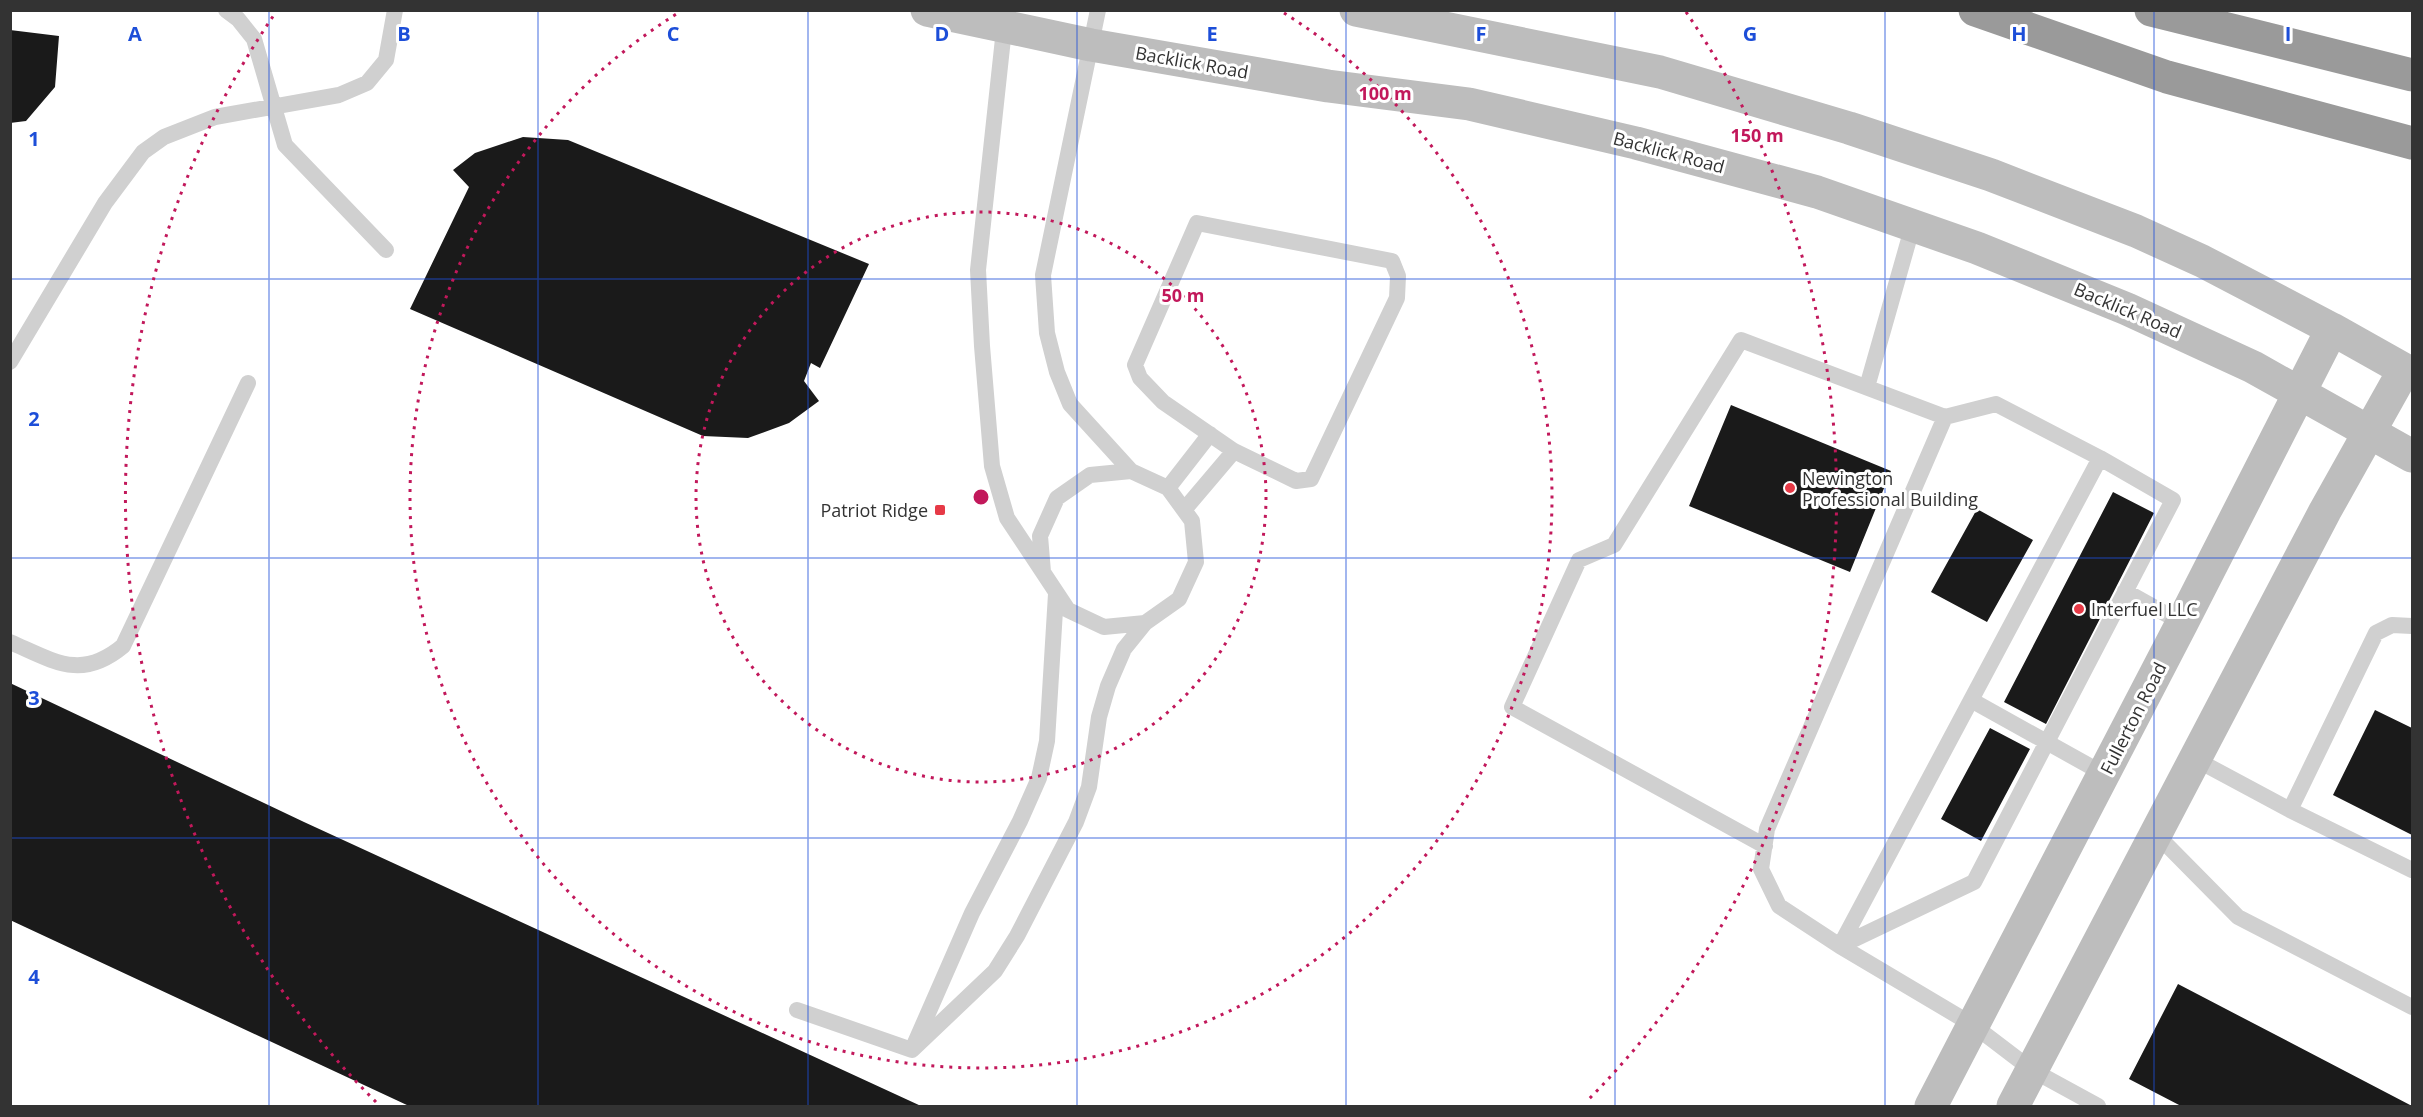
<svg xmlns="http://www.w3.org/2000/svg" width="2423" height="1117" font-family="'Open Sans',sans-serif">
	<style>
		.building { fill: #1a1a1a }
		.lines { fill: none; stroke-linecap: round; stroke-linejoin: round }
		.lane { stroke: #d0d0d0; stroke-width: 16 }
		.secondary { stroke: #bdbdbd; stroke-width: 33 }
		.highway { stroke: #9a9a9a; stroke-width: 33 }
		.grid { fill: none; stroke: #1d4ed8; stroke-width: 1.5; stroke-opacity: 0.55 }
		.ring { fill: none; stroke: #c2185b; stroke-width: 3; stroke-dasharray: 3 6 }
		.poi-dot { fill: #e63946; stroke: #fff; stroke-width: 2 }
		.labels { text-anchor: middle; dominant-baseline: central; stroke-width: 6; stroke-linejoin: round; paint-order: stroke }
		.street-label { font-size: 18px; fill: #333; stroke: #fff }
		.poi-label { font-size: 18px; fill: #333; stroke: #fff; text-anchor: start }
		.grid-label { font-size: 20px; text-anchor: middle; font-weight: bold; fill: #1d4ed8; stroke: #fff; stroke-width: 6; stroke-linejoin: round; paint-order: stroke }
		.centre { fill: #c2185b; stroke: #fff; stroke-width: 3 }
		.ring-label { font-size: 18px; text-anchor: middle; font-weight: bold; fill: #c2185b; stroke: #fff; stroke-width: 6; stroke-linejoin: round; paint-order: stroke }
	</style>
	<rect width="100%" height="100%" fill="#fff"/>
	<path class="building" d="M10,30L59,36L55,87L26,121L10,123Z
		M523,137L568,140L869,264L820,368L811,363L804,381L819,401L789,423L748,438L703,436L410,309L469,187L453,170L475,153Z
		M1731,405L1891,471L1850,572L1689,506Z
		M2113,492L2154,513L2046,724L2004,702Z
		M1977,509L2033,540L1987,622L1931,592Z
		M10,683L304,822L921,1106H409L10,920Z
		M2375,710L2412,728V835L2333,795Z
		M1990,728L2030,749L1981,841L1941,819Z
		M2178,984L2412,1106H2181L2129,1079Z"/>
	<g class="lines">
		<path class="lane" d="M226,10L238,19L254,39L285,145L386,250
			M1005,20L978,270L982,346L992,466L1007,518L1068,610L1104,627L1145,623L1179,599L1196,562L1192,521L1168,488L1131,471L1070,404L1057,372L1047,333L1043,275L1098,10
			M1197,223L1392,261L1398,276L1397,298L1311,479L1296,481L1234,451L1163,402L1140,378L1135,365Z
			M10,362L105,203L143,152L164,137L215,117L339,95L367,83L386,60L395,10
			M1867,387L1913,225
			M1168,488L1210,434
			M1184,510L1234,451
			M1043,572L1040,536L1057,498L1090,475L1131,471
			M2125,591L2182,623
			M10,642C54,661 81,681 123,646L248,383
			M1971,700L2104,774
			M2195,759L2290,810L2412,870
			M2290,810L2376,633L2392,625L2412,626
			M2156,834L2238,917L2412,1007
			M1765,846L1512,707L1579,560L1614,545L1741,340L1945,417L1767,829L1761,869L1779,906L1840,946L1973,1025L2032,1070L2098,1106
			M1840,946L1974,882L2173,500L2100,458L1996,404L1945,417
			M1840,946L2100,458
			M797,1010L912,1050
			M915,1043L972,913L1020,821L1039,778L1047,741L1056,594
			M912,1050L995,971L1017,936L1076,822L1089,787L1099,717L1108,686L1124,649L1145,623"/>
		<path class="secondary" d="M927,10L1091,45L1328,86L1469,104L1636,143L1817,192L1977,248L2127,309L2253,367L2412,456
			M1356,10L1660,72L1849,128L1991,175L2136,231L2202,261L2332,329L2412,374
			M1931,1106L2182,623L2332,329
			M2013,1106L2325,511L2404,370"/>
		<path class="highway" d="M1975,10L2167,77L2412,143
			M2151,10L2412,75"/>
	</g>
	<path class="grid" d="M269,10V1106M538,10V1106M808,10V1106M1077,10V1106M1346,10V1106M1615,10V1106M1885,10V1106M2154,10V1106M10,279H2412M10,558H2412M10,838H2412"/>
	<g class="ring">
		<circle cx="981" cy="497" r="285"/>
		<path d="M1284 13A571 571 0 1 1 678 13"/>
		<path d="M376 1102A856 856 0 0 1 276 12M1686 12A856 856 0 0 1 1586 1102"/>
	</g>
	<g class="poi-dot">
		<circle cx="1790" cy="488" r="6"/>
		<rect x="934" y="504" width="12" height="12" rx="3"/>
		<circle cx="2079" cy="609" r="6"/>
	</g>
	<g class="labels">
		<g class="street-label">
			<text transform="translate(1192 62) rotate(10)">Backlick Road</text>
			<text transform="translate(1669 152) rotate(15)">Backlick Road</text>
			<text transform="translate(2128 310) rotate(23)">Backlick Road</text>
			<text transform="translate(2133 718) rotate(-63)">Fullerton Road</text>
		</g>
		<g class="poi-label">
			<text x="1802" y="478">Newington<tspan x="1802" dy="21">Professional Building</tspan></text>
			<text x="928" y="510" text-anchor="end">Patriot Ridge</text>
			<text x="2091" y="609">Interfuel LLC</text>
		</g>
	</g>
	<g class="grid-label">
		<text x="135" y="41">A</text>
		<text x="404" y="41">B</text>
		<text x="673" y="41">C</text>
		<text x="942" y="41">D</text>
		<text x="1212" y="41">E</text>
		<text x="1481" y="41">F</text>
		<text x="1750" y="41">G</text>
		<text x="2019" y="41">H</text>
		<text x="2288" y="41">I</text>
		<text x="34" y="146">1</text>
		<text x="34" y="426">2</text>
		<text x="34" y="705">3</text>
		<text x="34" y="984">4</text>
	</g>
	<circle cx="981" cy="497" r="9" class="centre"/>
	<g class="ring-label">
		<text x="1385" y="100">100 m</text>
		<text x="1757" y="142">150 m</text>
		<text x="1183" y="302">50 m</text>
	</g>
	<rect width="2423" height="1117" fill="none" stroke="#333333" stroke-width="24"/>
</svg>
